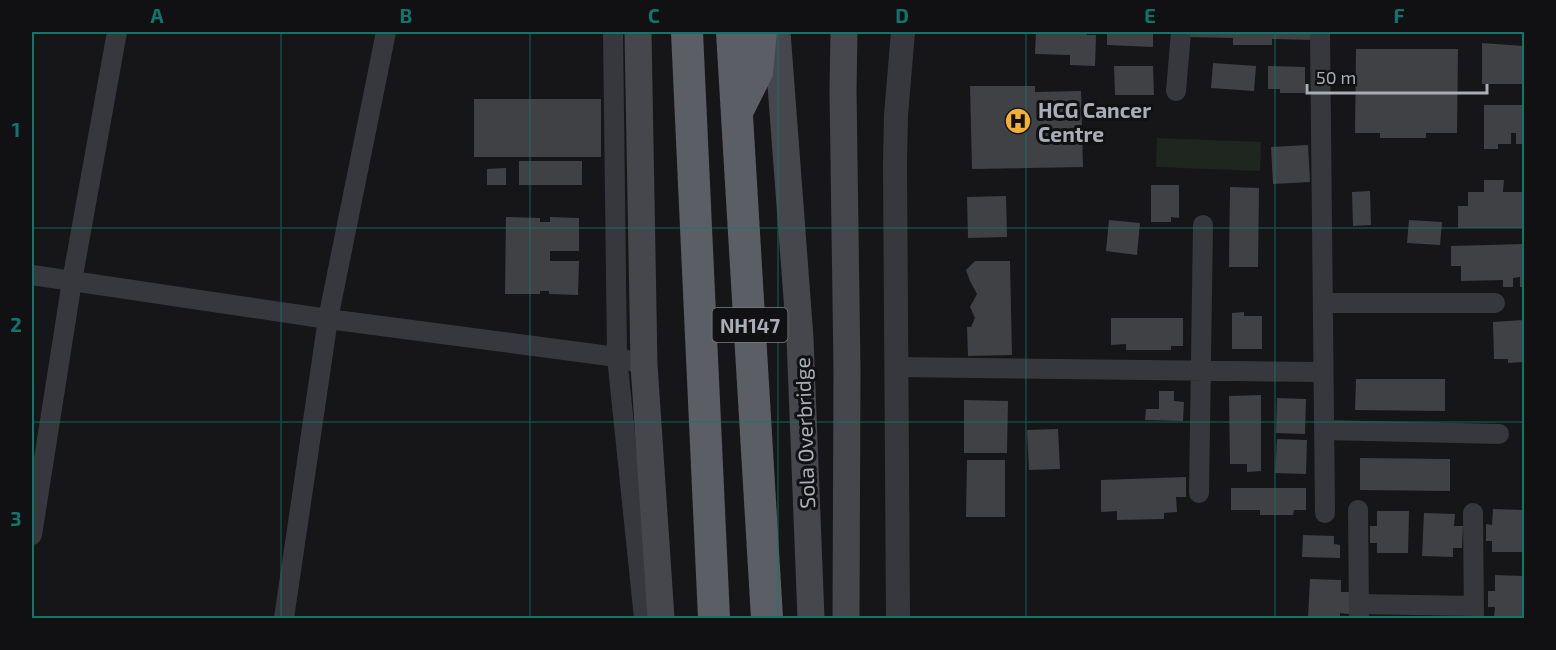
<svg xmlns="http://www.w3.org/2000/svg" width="1556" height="650" font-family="'Exo 2',sans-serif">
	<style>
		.green { fill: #1e261f }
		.building { fill: #404145 }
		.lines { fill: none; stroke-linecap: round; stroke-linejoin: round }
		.minor { stroke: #37383d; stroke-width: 20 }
		.tertiary { stroke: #37383d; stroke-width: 24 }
		.secondary { stroke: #45474d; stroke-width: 27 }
		.trunk { stroke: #5b5e65; stroke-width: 32 }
		.grid { fill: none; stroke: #0f766e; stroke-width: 1.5; stroke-opacity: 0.55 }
		.labels { text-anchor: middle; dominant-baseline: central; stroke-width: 6; stroke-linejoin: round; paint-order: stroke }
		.shield { fill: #111113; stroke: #7b7e86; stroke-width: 1.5 }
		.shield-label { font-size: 20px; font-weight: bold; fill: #a8adb8 }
		.poi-label { font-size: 21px; font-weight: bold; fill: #a8adb8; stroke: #111113; text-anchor: start }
		.street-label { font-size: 21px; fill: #a8adb8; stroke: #111113 }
		.neatline { fill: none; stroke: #0f766e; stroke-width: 2 }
		.grid-label { font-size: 20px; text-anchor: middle; font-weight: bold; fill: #0f766e }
	</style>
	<rect width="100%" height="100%" fill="#161618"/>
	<path class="green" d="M1157,138L1261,142L1260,171L1156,167Z"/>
	<path class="building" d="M1036,32H1087V35H1096L1095,66L1070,65V55L1035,54Z
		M1107,32H1153V47L1107,45Z
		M1184,32H1314V40L1272,39V45H1233V38L1184,37Z
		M1482,43L1524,46V84H1482Z
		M1356,49H1458L1457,133H1426V138H1380V133H1355Z
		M1213,63L1256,66L1254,91L1211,88Z
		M1114,66H1153L1154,95H1115Z
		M1268,66L1305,67V93H1280V89H1268Z
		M970,86H1035V92L1081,91L1083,167L972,169Z
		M474,99H601V157H474Z
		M1484,105H1524V144H1516V133H1511V144H1498V149H1484Z
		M1308,145L1310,182L1273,184L1271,147Z
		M519,161H582V185H519Z
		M506,168V185H487V169Z
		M1484,180H1504L1503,192H1524V228H1458V206H1468V192H1484Z
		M1151,185H1179V218L1171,217V222H1151Z
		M1230,187L1259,188L1258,267H1229Z
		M1370,191L1371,225L1353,226L1352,192Z
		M1006,196L1007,237L968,238L967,197Z
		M506,217L540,218V222H550V217L579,218V251H550V261H579L578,295L549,294V291H540V294H505Z
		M1109,220L1140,223L1137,255L1106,251Z
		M1409,220L1442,222L1440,245L1407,243Z
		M1524,244V287H1520V277L1513,278V287H1503V280L1461,281V266H1451V246Z
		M975,261H1010L1012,355L968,356L967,327H971L975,318L970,307L977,294L970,281L966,270Z
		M1244,312V316H1262V349H1232V313Z
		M1111,318H1183V346H1171V350H1126V344L1111,345Z
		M1524,320V362L1508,363V359H1494L1493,322Z
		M1356,379H1445V411L1355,410Z
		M1159,391H1174V401L1184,402L1183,421L1145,420L1146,409H1159Z
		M1261,395V471L1247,472V464H1230L1229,396Z
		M1277,398L1306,399L1305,434L1276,433Z
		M964,400L1008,401L1007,453H964Z
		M1058,429L1060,469L1029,470L1027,430Z
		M1277,439L1307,440L1306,474L1275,473Z
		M1360,458L1450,459V491L1360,490Z
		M967,460H1005V517H966Z
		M1186,477V497H1176L1177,512L1164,513V519L1117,520V511L1101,512V480Z
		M1231,488H1306V510H1294L1293,515H1260V510H1231Z
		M1493,509L1524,510L1523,552H1492V541H1486V524L1492,525Z
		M1377,511H1409L1408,553H1377V543H1370V526H1377Z
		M1424,513L1455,514L1454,526H1463L1462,548H1453V557L1422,556Z
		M1303,535L1334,536V544L1340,545V558L1302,557Z
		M1495,575L1524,576V618H1494L1495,607H1488V591H1495Z
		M1310,579L1341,580V592H1349V614L1340,613V618H1308Z"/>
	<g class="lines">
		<path class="minor" d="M613,32L617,357L644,618
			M1320,32L1325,513
			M1176,91L1181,32
			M32,275L328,319L617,357L644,365
			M1323,303H1495
			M897,367L1323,372
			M1324,430L1499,434
			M1199,493L1203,225
			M1358,510L1359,618
			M1473,513L1474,618
			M32,535L72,281L117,32
			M1359,604L1474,606
			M284,618L328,319L386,32"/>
		<path class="tertiary" d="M898,618L895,164L896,115L903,32"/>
		<path class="secondary" d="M638,32L644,365L661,618
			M777,32L800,338L811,618
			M844,32L843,90L847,370L846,618"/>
		<path class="trunk" d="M687,32L714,618
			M732,32L767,618
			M738,110L757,72L761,32"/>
	</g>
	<path class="grid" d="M281,32V618M530,32V618M778,32V618M1026,32V618M1275,32V618M32,228H1524M32,422H1524"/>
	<defs>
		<g id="hospital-disc" transform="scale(1.35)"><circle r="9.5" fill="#f2b134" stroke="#111113"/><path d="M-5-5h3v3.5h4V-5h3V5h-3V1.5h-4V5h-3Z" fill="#111"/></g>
	</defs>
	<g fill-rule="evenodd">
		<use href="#hospital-disc" x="1018" y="121"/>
	</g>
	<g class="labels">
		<rect class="shield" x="712.5" y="308" width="75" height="34" rx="4.5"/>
		<g class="shield-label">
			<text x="750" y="325">NH147</text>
		</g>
		<g class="poi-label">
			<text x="1038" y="109">HCG Cancer<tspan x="1038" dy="24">Centre</tspan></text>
		</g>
		<g class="street-label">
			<text transform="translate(804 433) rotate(-92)">Sola Overbridge</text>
		</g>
	</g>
	<rect width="1556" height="650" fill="none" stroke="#111113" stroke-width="66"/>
	<path d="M1307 84v9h180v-9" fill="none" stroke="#a8adb8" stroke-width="3"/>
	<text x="1316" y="84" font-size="18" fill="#a8adb8" stroke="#111113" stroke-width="4.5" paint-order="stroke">50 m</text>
	<rect x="33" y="33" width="1490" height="584" class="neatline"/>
	<g class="grid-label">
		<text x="157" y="23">A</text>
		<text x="406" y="23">B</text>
		<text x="654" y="23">C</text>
		<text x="902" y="23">D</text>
		<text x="1150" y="23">E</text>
		<text x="1399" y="23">F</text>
		<text x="16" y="137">1</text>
		<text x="16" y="332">2</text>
		<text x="16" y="526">3</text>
	</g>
</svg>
